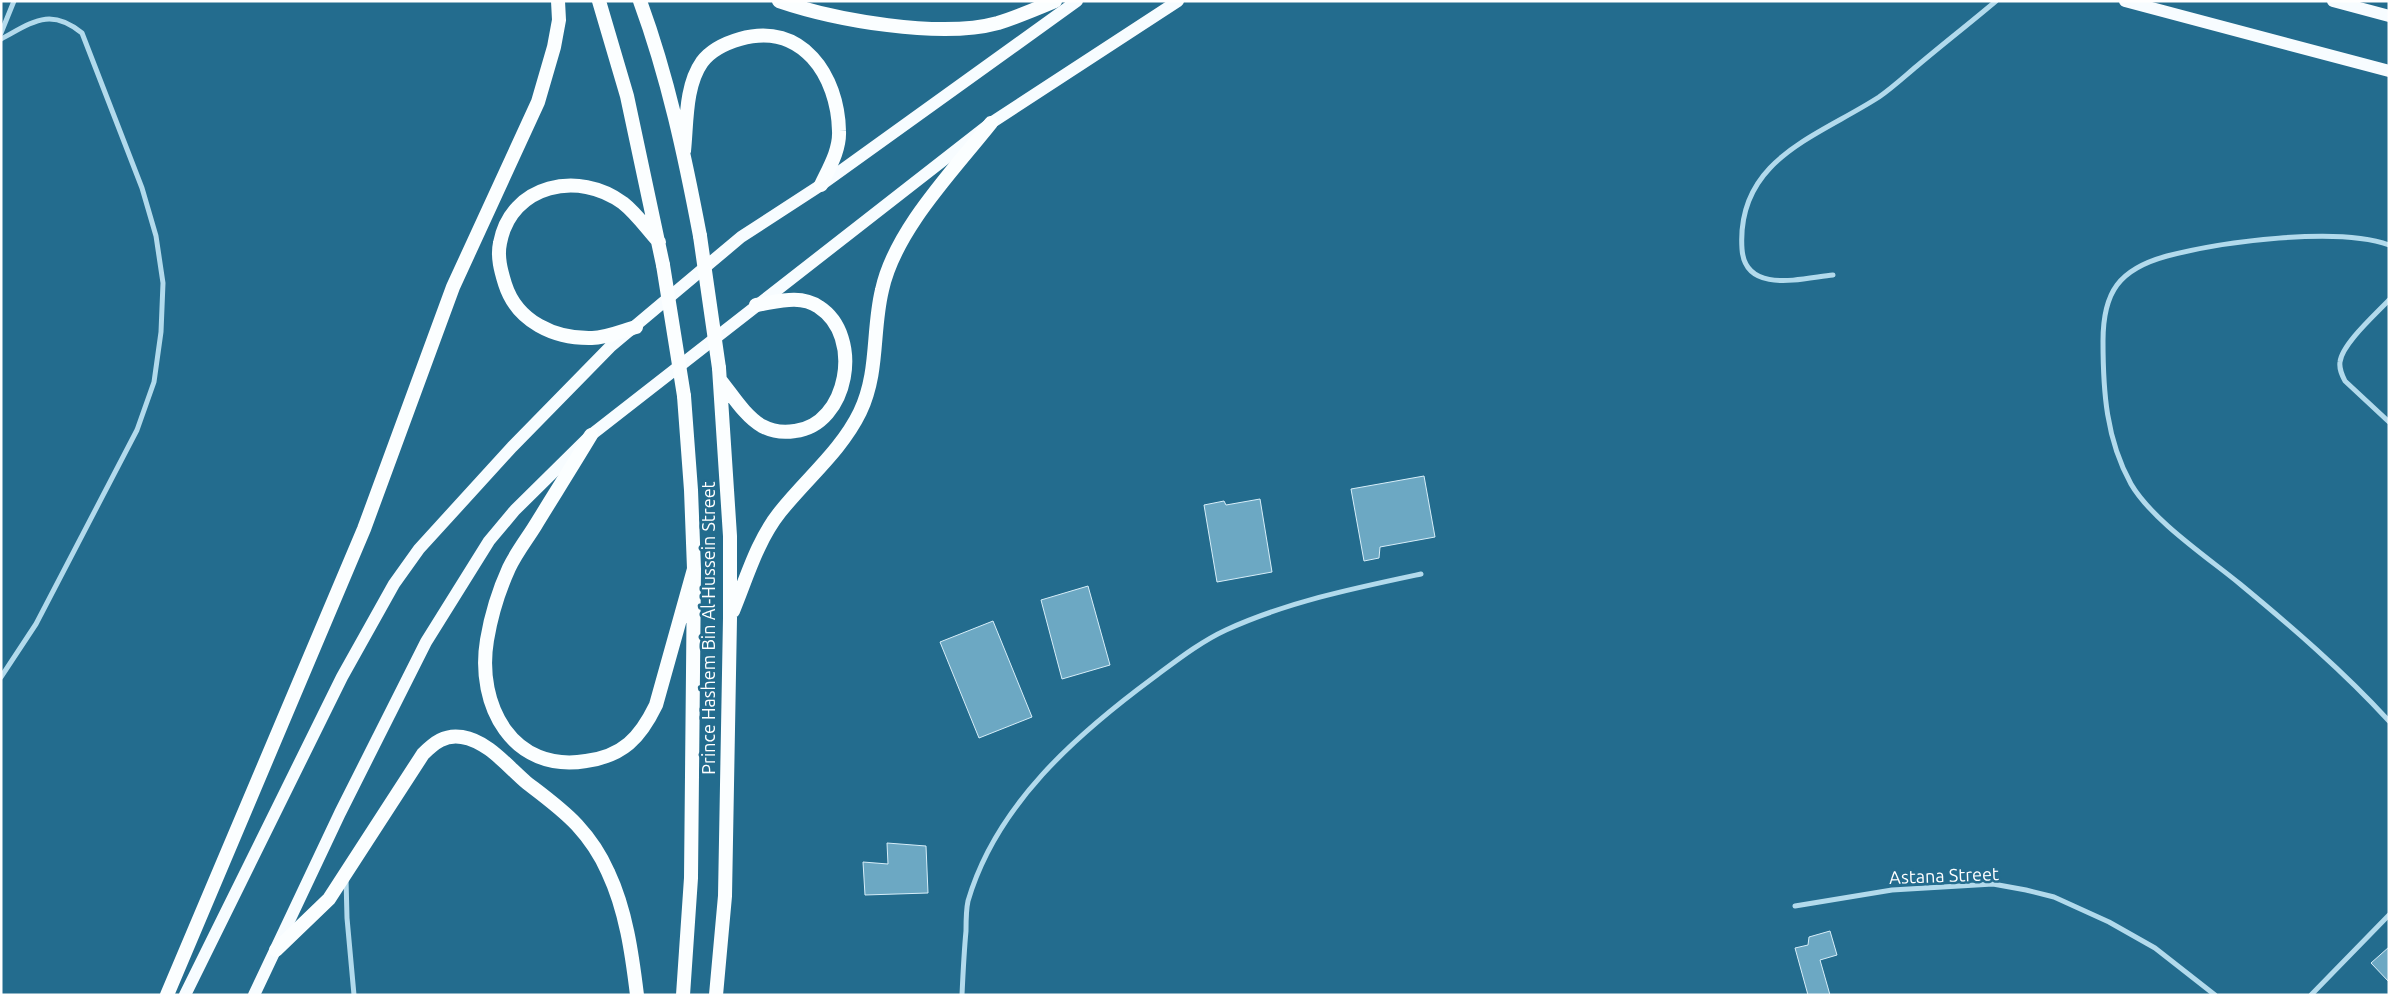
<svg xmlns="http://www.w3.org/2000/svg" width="2390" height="996" font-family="Ubuntu,sans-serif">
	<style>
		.building { fill: #6ca8c3; stroke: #d7eef9 }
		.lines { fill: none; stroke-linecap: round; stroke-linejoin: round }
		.minor { stroke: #b2daec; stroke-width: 5 }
		.primary { stroke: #f7fcff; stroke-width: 12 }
		.trunk { stroke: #fbfeff; stroke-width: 14 }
		.trunk-bridge { stroke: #fbfeff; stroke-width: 14 }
		.labels { text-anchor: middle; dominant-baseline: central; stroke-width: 5; stroke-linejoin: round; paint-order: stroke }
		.street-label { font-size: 18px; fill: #fff; stroke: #236c8e }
	</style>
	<rect width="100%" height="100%" fill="#236c8e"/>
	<path class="building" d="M1424,476L1435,537L1380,547L1379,558L1364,561L1351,489Z
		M1260,499L1272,572L1217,582L1204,505L1224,501L1226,505Z
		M1088,586L1110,665L1062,679L1041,600Z
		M993,621L1032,717L979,738L940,642Z
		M887,843L926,846L928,893L865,895L863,862L888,864Z
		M1830,931L1837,955L1820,960L1830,995H1808L1795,948L1808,945L1809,937Z
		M2389,947V982L2371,963Z"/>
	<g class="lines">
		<path class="minor" d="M1,33L14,1
			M1,39C33,22 50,7 82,33L142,188L156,236L163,283L161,332L154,382L137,430L36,624L1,677
			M2389,245C2337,226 2221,242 2167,256C2119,269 2103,292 2103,341C2103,391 2106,439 2131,484C2152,520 2207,557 2240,584C2292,627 2343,671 2389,721
			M1833,275C1803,278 1745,295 1742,249C1736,159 1817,137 1879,97C1892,88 1905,76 1917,66C1943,44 1970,23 1996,1
			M2389,300C2376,314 2342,344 2340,362C2339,369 2342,375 2345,381L2389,422
			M346,878L347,918L354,995
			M1795,906L1892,890L1993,884L2026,890L2054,897L2109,922L2155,948L2215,995
			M962,995C963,973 964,952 966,931C966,921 966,910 968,901C996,805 1076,735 1153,678C1176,661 1200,642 1226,630C1287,602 1355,588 1421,574
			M2311,995L2389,915"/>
		<path class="primary" d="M2125,1L2389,71
			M2333,1L2389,16
			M185,995L342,677L394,584L419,549L512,447L610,347L741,237L821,185L1077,1
			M254,995L340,813L426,642L489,541L515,510L591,435L991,123L1178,1"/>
		<path class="trunk" d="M599,1L627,96L663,265
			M640,1C668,77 685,157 700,236
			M779,1C835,20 940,39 998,23C1017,17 1036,9 1055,1
			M684,151C687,123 685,86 702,62C711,50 726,43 740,39C802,21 838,76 839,131C840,150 829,168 821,185
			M636,327C622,331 606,338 592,338C555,339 517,322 505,284C501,271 497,257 500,243C511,184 579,170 623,203C637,214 647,229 659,242
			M721,381C733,396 745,416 762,426C773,432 783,433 795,431C848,425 864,336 819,307C800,294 777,302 756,305
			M591,435C573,465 554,495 535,526C527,539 516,553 509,568C499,590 491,616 487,640C476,706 513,773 586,761C623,756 640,738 656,705L694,569
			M733,611C747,577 757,541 780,512C807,478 841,451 860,412C879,372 872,331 882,290C895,230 953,171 991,123
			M276,950L329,899L423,754C434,743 445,734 462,737C488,741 508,767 527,783C544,796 562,809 577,825C589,838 601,856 608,872C626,910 632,954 637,995
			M167,995L364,529L453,287L538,102L554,47L559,20L558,1
			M683,995L691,878L694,569L691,490L684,396
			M716,995L725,896L730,618V536L719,368"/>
		<path class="trunk-bridge" d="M700,236L719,368
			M663,265L684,396"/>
	</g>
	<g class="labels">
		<g class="street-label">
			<text transform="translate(708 628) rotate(-90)">Prince Hashem Bin Al-Hussein Street</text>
			<text transform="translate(1944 875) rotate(-2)">Astana Street</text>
		</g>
	</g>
	<rect width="2390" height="996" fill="none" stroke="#ffffff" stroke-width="5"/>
</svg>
